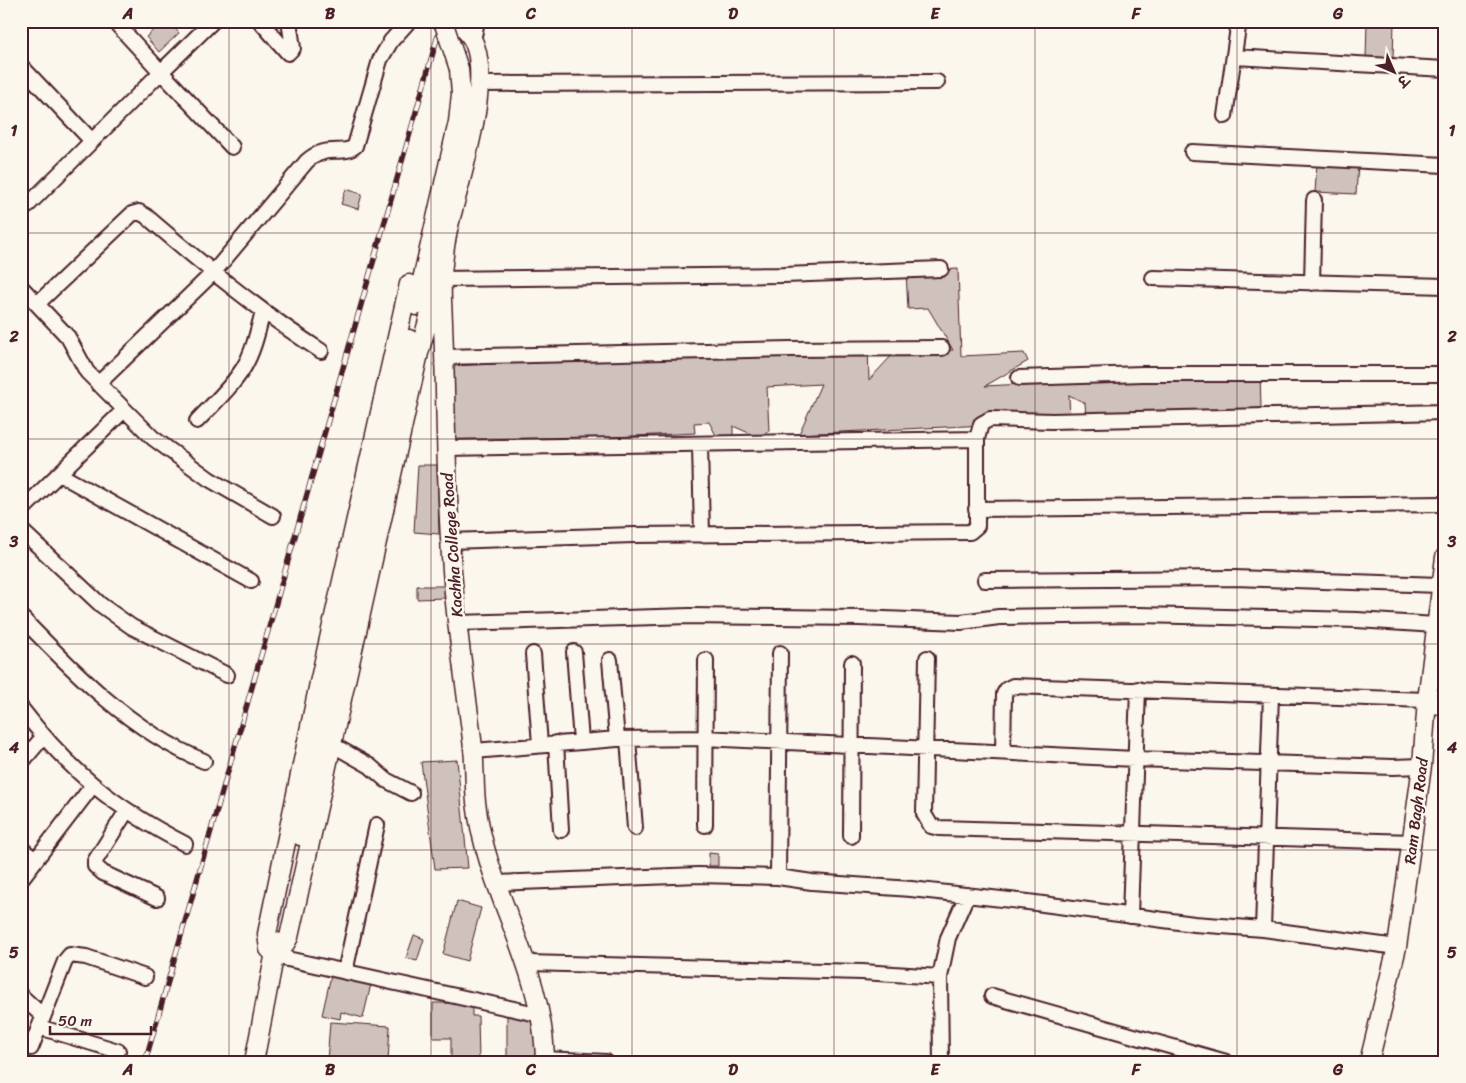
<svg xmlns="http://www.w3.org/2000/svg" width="1466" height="1083" font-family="Sriracha,'Playpen Sans Deva',sans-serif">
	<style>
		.building { fill: #cfc2bc; stroke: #4a1f2b }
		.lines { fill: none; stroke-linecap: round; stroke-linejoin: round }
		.minor-casing { stroke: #4a1f2b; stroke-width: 18 }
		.tertiary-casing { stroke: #4a1f2b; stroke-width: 21 }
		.minor { stroke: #fbf7ec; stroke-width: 14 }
		.tertiary { stroke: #fbf7ec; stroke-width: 18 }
		.rail-casing { stroke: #4a1f2b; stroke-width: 5.5 }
		.rail { stroke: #fbf7ec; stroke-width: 4; stroke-dasharray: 11; stroke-linecap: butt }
		.tertiary-bridge-casing { stroke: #4a1f2b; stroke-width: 21; stroke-linecap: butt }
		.tertiary-bridge { stroke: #fbf7ec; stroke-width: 18 }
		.grid { fill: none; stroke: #4a1f2b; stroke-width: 1; stroke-opacity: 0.55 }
		.labels { text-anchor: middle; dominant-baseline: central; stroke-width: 5; stroke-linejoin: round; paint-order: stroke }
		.street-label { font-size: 16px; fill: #4a1f2b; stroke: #fbf7ec }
		.neatline { fill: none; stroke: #4a1f2b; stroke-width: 2 }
		.grid-label { font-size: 16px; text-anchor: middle; font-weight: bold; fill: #4a1f2b }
	</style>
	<rect width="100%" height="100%" fill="#fbf7ec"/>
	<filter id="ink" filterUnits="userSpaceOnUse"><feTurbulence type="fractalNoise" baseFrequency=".02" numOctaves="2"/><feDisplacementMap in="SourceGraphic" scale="10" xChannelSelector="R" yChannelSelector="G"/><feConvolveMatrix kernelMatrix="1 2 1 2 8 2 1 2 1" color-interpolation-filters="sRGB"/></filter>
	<g filter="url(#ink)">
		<path class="building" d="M163,21H169L179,33L159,52L146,37Z
			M1367,21H1394L1393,60L1366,59Z
			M1317,163L1358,165L1356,194L1315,192Z
			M346,189L362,194L358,209L341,204Z
			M958,269L961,356L1024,353L1028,361L985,386L1260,372L1261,408L1086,417L1085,403L1069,395L1070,421L799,434L821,384L767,387L769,431L758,437L733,426V438L718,439L709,422L694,423L695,433L455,445L452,366L868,345L869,380L894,353L953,350L928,308L908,309L906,272Z
			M418,465H437L439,534L414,532Z
			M417,586H444L445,598L417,599Z
			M457,760L468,868L435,869L421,762Z
			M709,853L718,854V866H709Z
			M457,901L481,908L467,961L443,954Z
			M414,935L424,939L417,961L406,958Z
			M332,971L372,980L363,1018L341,1012L340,1019L322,1015Z
			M433,1003H472V1016H478L479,1062H451V1038H433Z
			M507,1016L537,1021L538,1062H507Z
			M330,1022L390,1026L388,1062H327Z"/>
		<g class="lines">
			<g class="minor-casing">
				<path id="minor" d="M213,21L161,72L232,147
					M260,21L288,53L293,48L289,21
					M473,41L477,21
					M1235,57L1445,69
					M21,66L92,141
					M480,84L937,82
					M1225,116L1239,21
					M1192,152L1445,165
					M21,212L161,72L114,21
					M1153,278L1445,286
					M441,279L784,275L941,269
					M1312,283L1314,200
					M21,287L68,337L87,372L153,438L209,479L273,516
					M37,304L132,214L139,212L146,216C202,264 259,311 321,351
					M445,357L790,349L942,348
					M1019,378L1143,374H1445
					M98,384L213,273L307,161C328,143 342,157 355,146L380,60L391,41L409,21
					M197,421C213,404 232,387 244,367C254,350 258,330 263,311
					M700,445L702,535
					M446,448L977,439
					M59,474L251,581
					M976,509L1445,504
					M21,511L124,410
					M21,530L101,605L132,627L227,675
					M450,541L634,535L970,532L977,526V439L981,424L990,419L1052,421L1445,412
					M985,580L1234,578L1440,585
					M21,617C75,673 131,731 204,761
					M458,623L689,616L859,618L961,622L999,617L1139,615L1357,620L1436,625
					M574,652L581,741
					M533,654L540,744
					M927,658L924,814L931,826L939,828L1413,842
					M610,660L617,739
					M21,708C69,771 115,808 185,844
					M628,739L635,828
					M556,743L561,830
					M333,745L370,766L386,780L411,793
					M474,751L617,739L704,738L1135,759L1393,767L1422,766
					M1003,752L1004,694L1007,689L1013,686L1427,700
					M21,763L43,737
					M126,812L95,861V866L103,873L157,898
					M705,825L706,660
					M851,836L852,663
					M21,848L35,860
					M778,877L780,653
					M21,879L93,785
					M496,883L698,875L778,877L812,882L911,889L1028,902L1194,924L1263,929L1397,947
					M1130,916L1138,689
					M1263,929L1271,695
					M274,956L541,1015
					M528,963L862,972L940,977L941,1062
					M345,972L377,825
					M940,977L948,938L967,895
					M21,996L43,1016
					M992,996L1226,1062
					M39,1027L118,1051
					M31,1048L65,961L70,955L86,957L145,977
					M545,1059L606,1062"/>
			</g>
			<g class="tertiary-casing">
				<path id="tertiary" d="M441,21C451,23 459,24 466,31C501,64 457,187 448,230C443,254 441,276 442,300C446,379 445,458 450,538C453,608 465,678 473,748C475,765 474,784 476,802C486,893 544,966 545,1062
					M409,284L319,683L267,934L269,949L275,954L281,951L289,937L419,353L441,274
					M416,306L458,122L461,94L459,69
					M1427,704L1445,705
					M300,836L409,339
					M254,1062L277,942
					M1369,1062L1397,947L1422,766L1427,700L1445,557"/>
			</g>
			<use href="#minor" class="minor"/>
			<use href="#tertiary" class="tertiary"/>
			<g class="rail-casing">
				<path id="rail" d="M145,1062L442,21"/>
			</g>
			<use href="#rail" class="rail"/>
			<g class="tertiary-bridge-casing">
				<path id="tertiary-bridge" d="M443,21L459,69"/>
			</g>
			<use href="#tertiary-bridge" class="tertiary-bridge"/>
		</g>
	</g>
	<path class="grid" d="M229,21V1062M431,21V1062M632,21V1062M834,21V1062M1035,21V1062M1237,21V1062M21,233H1445M21,439H1445M21,644H1445M21,850H1445"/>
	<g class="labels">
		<g class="street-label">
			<text transform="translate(452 545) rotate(-94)">Kachha College Road</text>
			<text transform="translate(1416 811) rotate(-83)">Ram Bagh Road</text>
		</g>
	</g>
	<rect width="1466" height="1083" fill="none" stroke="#fbf7ec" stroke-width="55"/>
	<g transform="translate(1394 72) rotate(135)" stroke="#fbf7ec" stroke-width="4" paint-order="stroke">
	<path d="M0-4L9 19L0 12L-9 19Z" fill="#4a1f2b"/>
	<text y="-8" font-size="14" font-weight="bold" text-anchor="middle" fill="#4a1f2b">उ</text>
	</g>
	<path d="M50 1026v8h101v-8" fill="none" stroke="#4a1f2b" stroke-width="2.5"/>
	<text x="58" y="1026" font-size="15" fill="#4a1f2b" stroke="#fbf7ec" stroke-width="4" paint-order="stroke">50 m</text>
	<rect x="28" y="28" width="1410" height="1028" class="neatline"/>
	<g class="grid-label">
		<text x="128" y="19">A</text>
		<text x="330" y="19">B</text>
		<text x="531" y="19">C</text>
		<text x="733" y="19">D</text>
		<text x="935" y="19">E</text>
		<text x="1136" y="19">F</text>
		<text x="1338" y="19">G</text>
		<text x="14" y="136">1</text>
		<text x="1452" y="136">1</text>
		<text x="14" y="342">2</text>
		<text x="1452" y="342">2</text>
		<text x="14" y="547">3</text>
		<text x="1452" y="547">3</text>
		<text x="14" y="753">4</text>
		<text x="1452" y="753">4</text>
		<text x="14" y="958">5</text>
		<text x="1452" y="958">5</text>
		<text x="128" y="1075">A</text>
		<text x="330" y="1075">B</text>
		<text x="531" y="1075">C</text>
		<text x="733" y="1075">D</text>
		<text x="935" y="1075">E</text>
		<text x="1136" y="1075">F</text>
		<text x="1338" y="1075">G</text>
	</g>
</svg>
